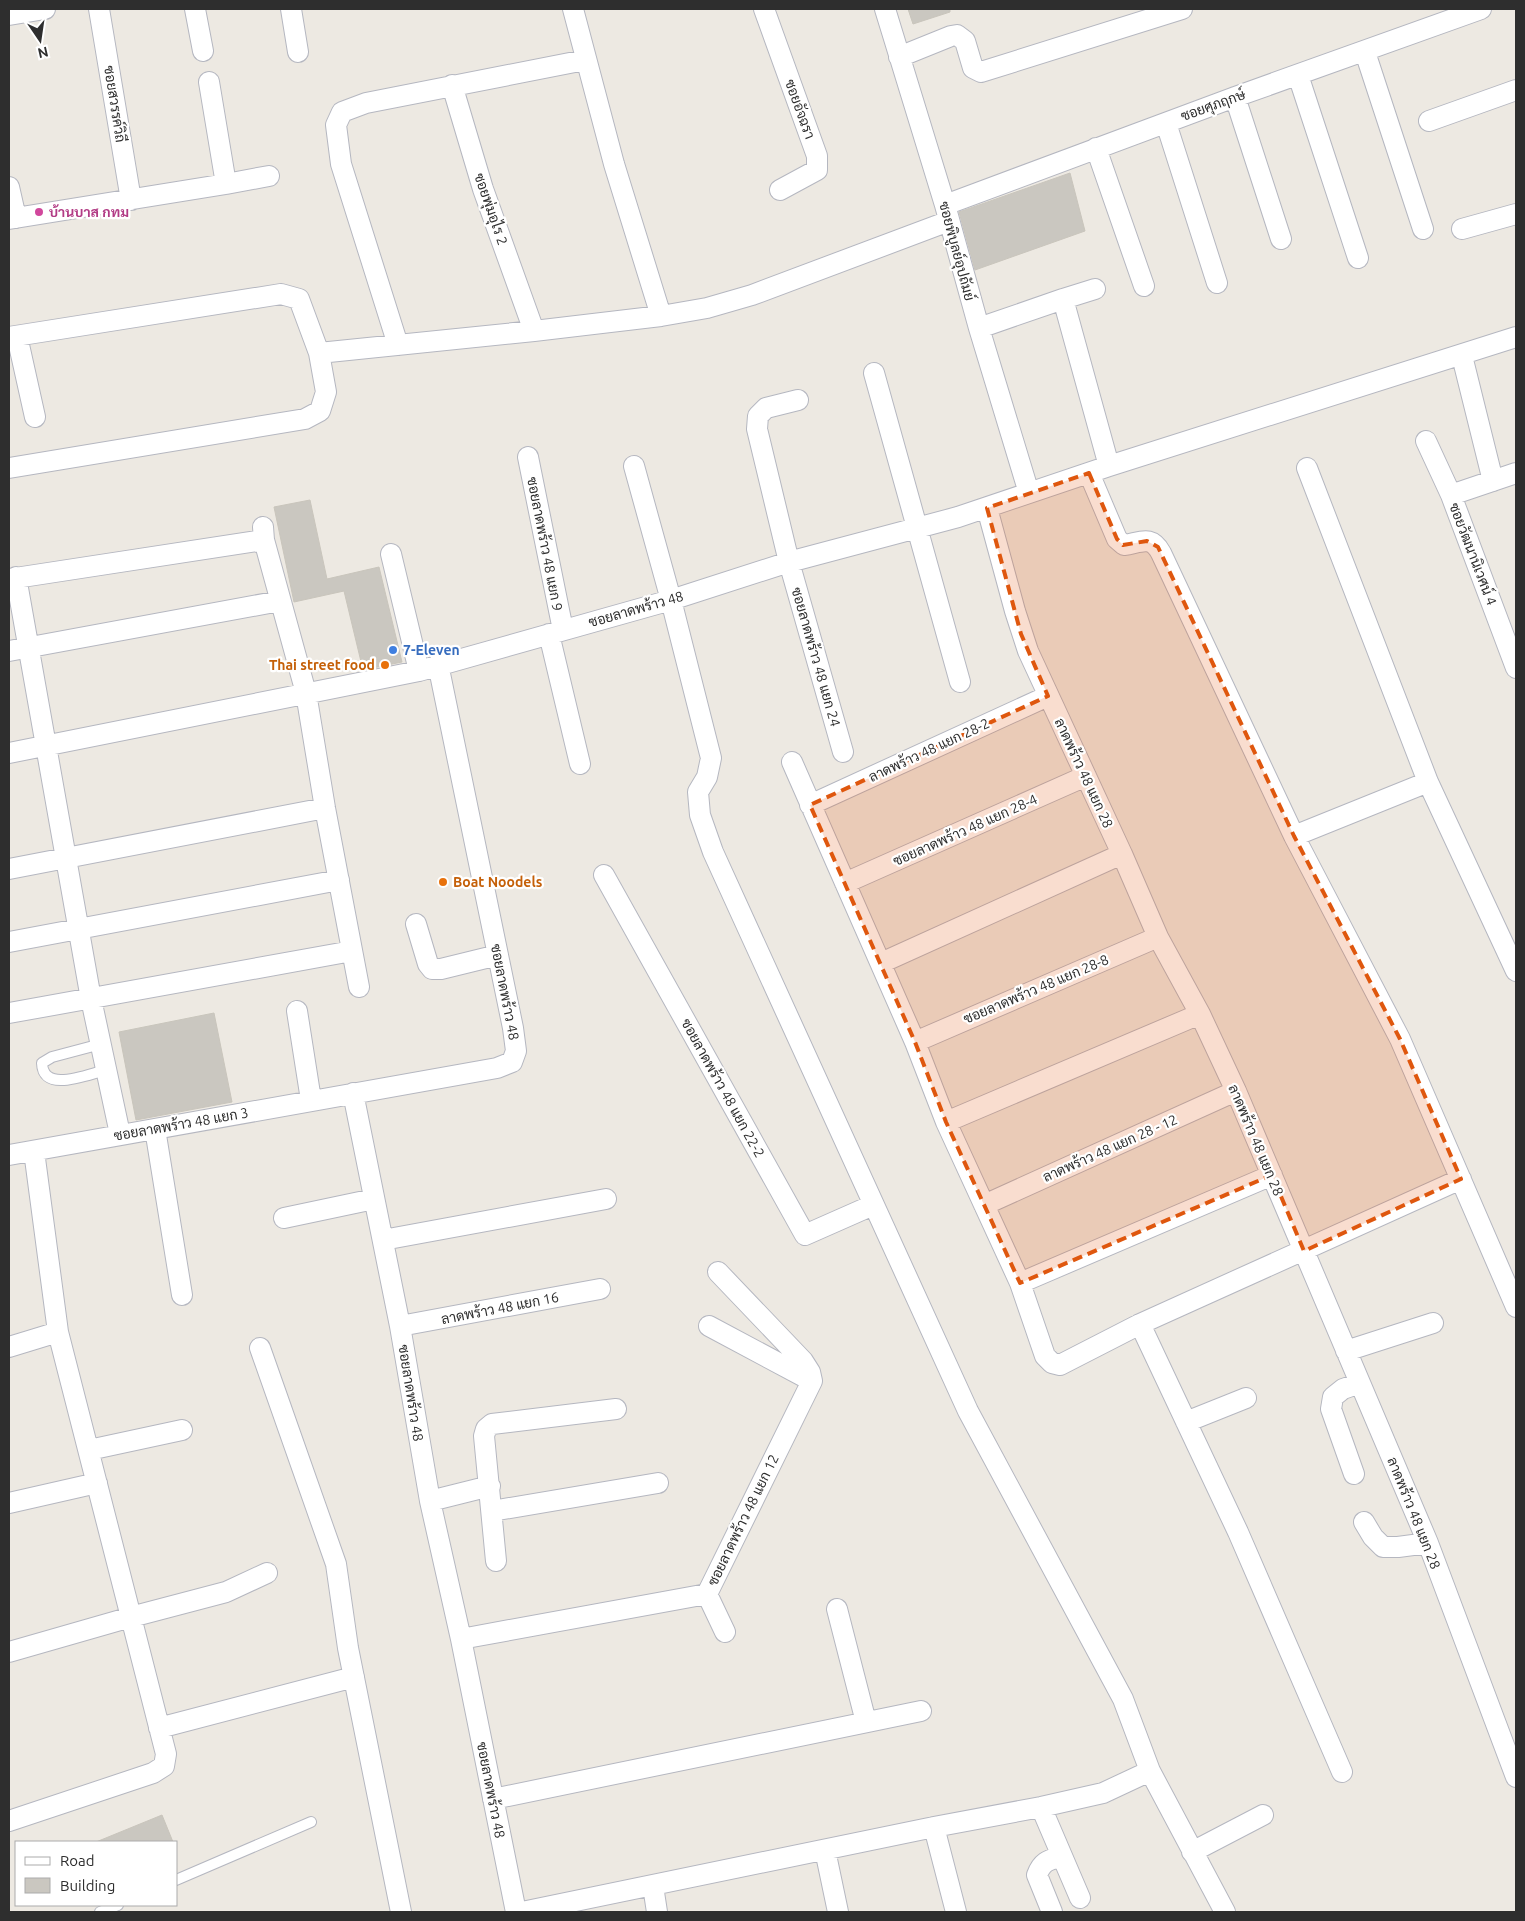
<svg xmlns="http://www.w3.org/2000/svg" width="1525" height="1921" font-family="Ubuntu,Sarabun,sans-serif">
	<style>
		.building { fill: #cac7c0; stroke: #c9c5bc }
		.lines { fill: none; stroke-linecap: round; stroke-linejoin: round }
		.lane-casing { stroke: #b5b7c0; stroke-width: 12 }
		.street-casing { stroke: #b5b7c0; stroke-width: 22 }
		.lane { stroke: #fff; stroke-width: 10 }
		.street { stroke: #fff; stroke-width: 20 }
		.marked { fill: #df570e; fill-opacity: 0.2; stroke: #df570e; stroke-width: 4; stroke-dasharray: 10 6; stroke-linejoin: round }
		.hotel-dot { fill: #d1479c; stroke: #fff; stroke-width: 2 }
		.shop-dot { fill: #3f7fe0; stroke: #fff; stroke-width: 2 }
		.food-dot { fill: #e8710a; stroke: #fff; stroke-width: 2 }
		.labels { text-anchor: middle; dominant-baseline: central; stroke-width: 4.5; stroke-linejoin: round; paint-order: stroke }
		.street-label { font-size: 14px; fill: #2e2e2e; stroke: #fff }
		.hotel-label { font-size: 14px; font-weight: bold; fill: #b23c85; stroke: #fff; text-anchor: start }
		.shop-label { font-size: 14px; font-weight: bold; fill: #366cbe; stroke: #fff; text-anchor: start }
		.food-label { font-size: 14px; font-weight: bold; fill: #c56008; stroke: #fff; text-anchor: end }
	</style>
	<rect width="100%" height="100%" fill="#ede9e2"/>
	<path class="building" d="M908,9H950V12L913,24Z
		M1070,173L1085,231L975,270L959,212Z
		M310,500L327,579L379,567L402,662L363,670L344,591L294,602L274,507Z
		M214,1013L232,1102L136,1120L119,1032Z
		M162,1815L173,1842H96Z"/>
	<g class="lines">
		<g class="lane-casing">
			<path id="lane" d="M101,1044L52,1057L42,1063C43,1094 88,1074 106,1070
				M176,1880L311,1822
				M100,1912L118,1905"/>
		</g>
		<g class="street-casing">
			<path id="street" d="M99,9L131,200
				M195,9L203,51
				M291,9L298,52
				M573,9L614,164L661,316
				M764,9L817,156V170L780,190
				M885,9L945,205L979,328L1029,493
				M9,15L45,9
				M1365,52L1423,229
				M899,57L951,36L957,35L965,41L973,68L981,72L1182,9
				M1298,75L1358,258
				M209,82L226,184
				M452,85L483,189L534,331
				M1235,97L1281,239
				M1429,121L1516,90
				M1166,123L1217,283
				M1096,148L1144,286
				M9,187L16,218
				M945,205L1235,97L1481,9
				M9,219L226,184L269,176
				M1462,229L1516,214
				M1063,299L1109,466
				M979,328L1063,299L1095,289
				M17,336L35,417
				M9,337L281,294L299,299L319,353L326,392L320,411L305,419L9,468
				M398,345L341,164L336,125L342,112L366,103L585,60
				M319,353L534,331L661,316L707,308L752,295L949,221
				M1462,356L1493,481
				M874,373L960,682
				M798,400L766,408L758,416L757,429L789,562L843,752
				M1426,441L1451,495L1516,668
				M528,457L563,630
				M634,466L671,600L711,758L707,777L698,792L700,815L713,852L968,1411L1123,1699L1150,1771L1225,1912
				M1307,468L1428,782L1516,971
				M1089,473L1117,539L1124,545C1140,543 1151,534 1161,553L1294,836L1400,1039L1516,1307
				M1451,495L1516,473
				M987,508L1015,611L1028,651L1122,854L1158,937L1200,1014L1236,1091L1428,1543L1516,1777
				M263,527L264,540L306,693L325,808L359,987
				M391,554L419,671
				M16,577L91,999L120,1134
				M9,579L264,540
				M549,634L580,764
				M9,651L280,601
				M9,753L419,671L671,600L789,562L958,517L1109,466L1516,337
				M792,762L915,1042L946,1122L1020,1283L1045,1356L1052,1363L1060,1365L1140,1324L1461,1179
				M810,805L1048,696
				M1294,836L1428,782
				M9,869L325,808
				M604,875L805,1235L873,1205
				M845,883L1086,776
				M416,924L428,964L432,969H441L498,955
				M9,942L339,880
				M881,963L1122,854
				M297,1011L311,1100
				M9,1013L352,951
				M915,1042L1158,937
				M353,1093L400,1326L430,1501L461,1639L516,1912
				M946,1122L1200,1014
				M155,1129L182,1295
				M9,1155L497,1068L512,1062L516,1051L513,1028L438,664
				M984,1205L1236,1091
				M284,1218L374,1199
				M383,1240L606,1199
				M718,1272L803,1361L810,1372L812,1381
				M1020,1283L1272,1175
				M1140,1324L1238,1532L1342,1772
				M400,1326L600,1289
				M9,1347L58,1332
				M260,1348L336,1564L348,1648L401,1912
				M1346,1351L1433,1323
				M1186,1422L1246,1398
				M89,1450L182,1430
				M1354,1474L1331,1409L1333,1397L1343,1389L1360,1383
				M430,1501L490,1486
				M9,1503L97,1483
				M492,1511L658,1483
				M1364,1522L1373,1537L1383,1547H1398L1428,1543
				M496,1561L484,1436L486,1429L492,1424L616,1409
				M707,1594L725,1632
				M837,1609L866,1722
				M461,1639L707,1594L812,1381L709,1326
				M9,1652L131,1617L58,1332L34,1151
				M159,1728L354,1677
				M493,1799L921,1711
				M1041,1807L1080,1898
				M9,1821L153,1773L164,1766L166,1754L131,1617L226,1592L267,1573
				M934,1827L956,1912
				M825,1850L838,1912
				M1192,1852L1263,1815
				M653,1886L657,1912
				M522,1912L934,1827L1041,1807L1103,1793L1150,1771
				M1052,1912L1037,1875C1042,1861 1049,1860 1062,1856"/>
		</g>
		<use href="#lane" class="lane"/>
		<use href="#street" class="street"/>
	</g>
	<path class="marked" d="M1089,473L1117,539L1123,545L1147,541L1158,547L1294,836L1400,1039L1461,1179L1304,1251L1272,1175L1020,1283L946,1122L915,1042L810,805L1048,696L1021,634L987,508Z"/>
	<circle class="hotel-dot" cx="39" cy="212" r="5"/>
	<circle class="shop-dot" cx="393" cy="650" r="5"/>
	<g class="food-dot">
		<circle cx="385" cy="665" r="5"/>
		<circle cx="443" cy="882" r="5"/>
	</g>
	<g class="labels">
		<g class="street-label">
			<text transform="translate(115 104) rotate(81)">ซอยสวรรค์วิถี</text>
			<text transform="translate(1213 105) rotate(-20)">ซอยศุภฤกษ์</text>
			<text transform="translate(800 109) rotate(70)">ซอยอัจฉรา</text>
			<text transform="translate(491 209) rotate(71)">ซอยพุ่มอุไร 2</text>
			<text transform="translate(957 251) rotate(75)">ซอยพิบูลย์อุปถัมย์</text>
			<text transform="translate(545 544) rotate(79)">ซอยลาดพร้าว 48 แยก 9</text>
			<text transform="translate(1473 554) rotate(69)">ซอยวัฒนานิเวศน์ 4</text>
			<text transform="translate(636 609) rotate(-16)">ซอยลาดพร้าว 48</text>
			<text transform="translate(816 657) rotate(74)">ซอยลาดพร้าว 48 แยก 24</text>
			<text transform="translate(929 750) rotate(-25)">ลาดพร้าว 48 แยก 28-2</text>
			<text transform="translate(1084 773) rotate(65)">ลาดพร้าว 48 แยก 28</text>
			<text transform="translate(965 830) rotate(-24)">ซอยลาดพร้าว 48 แยก 28-4</text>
			<text transform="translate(1036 989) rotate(-23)">ซอยลาดพร้าว 48 แยก 28-8</text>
			<text transform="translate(505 992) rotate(79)">ซอยลาดพร้าว 48</text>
			<text transform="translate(723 1088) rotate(61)">ซอยลาดพร้าว 48 แยก 22-2</text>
			<text transform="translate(181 1124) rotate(-10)">ซอยลาดพร้าว 48 แยก 3</text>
			<text transform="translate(1256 1140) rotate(67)">ลาดพร้าว 48 แยก 28</text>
			<text transform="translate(1110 1148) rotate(-24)">ลาดพร้าว 48 แยก 28 - 12</text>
			<text transform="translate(500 1308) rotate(-11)">ลาดพร้าว 48 แยก 16</text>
			<text transform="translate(411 1393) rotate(81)">ซอยลาดพร้าว 48</text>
			<text transform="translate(1414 1513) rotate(68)">ลาดพร้าว 48 แยก 28</text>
			<text transform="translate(743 1520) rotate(-64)">ซอยลาดพร้าว 48 แยก 12</text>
			<text transform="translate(491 1790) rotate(79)">ซอยลาดพร้าว 48</text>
		</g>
		<g class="hotel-label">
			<text x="49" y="212">บ้านบาส กทม</text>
		</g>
		<g class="shop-label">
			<text x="403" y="650">7-Eleven</text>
		</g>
		<g class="food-label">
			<text x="375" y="665">Thai street food</text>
			<text x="453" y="882" text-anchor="start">Boat Noodels</text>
		</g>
	</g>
	<rect width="1525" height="1921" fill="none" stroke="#2e2e2e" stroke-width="20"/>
	<rect x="15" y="1841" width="162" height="65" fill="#ffffff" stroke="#ababab"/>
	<rect x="25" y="1857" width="25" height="8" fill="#ffffff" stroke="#ababab"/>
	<text x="60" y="1866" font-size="15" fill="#2e2e2e">Road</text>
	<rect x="25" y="1878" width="25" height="15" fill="#cac7c0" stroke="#ababab"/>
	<text x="60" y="1891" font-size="15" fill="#2e2e2e">Building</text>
	<g transform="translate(40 40) rotate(167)" stroke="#ffffff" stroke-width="4" paint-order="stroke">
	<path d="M0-4L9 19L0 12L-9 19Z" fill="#2e2e2e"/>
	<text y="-8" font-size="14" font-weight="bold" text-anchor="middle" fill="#2e2e2e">N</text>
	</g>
</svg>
